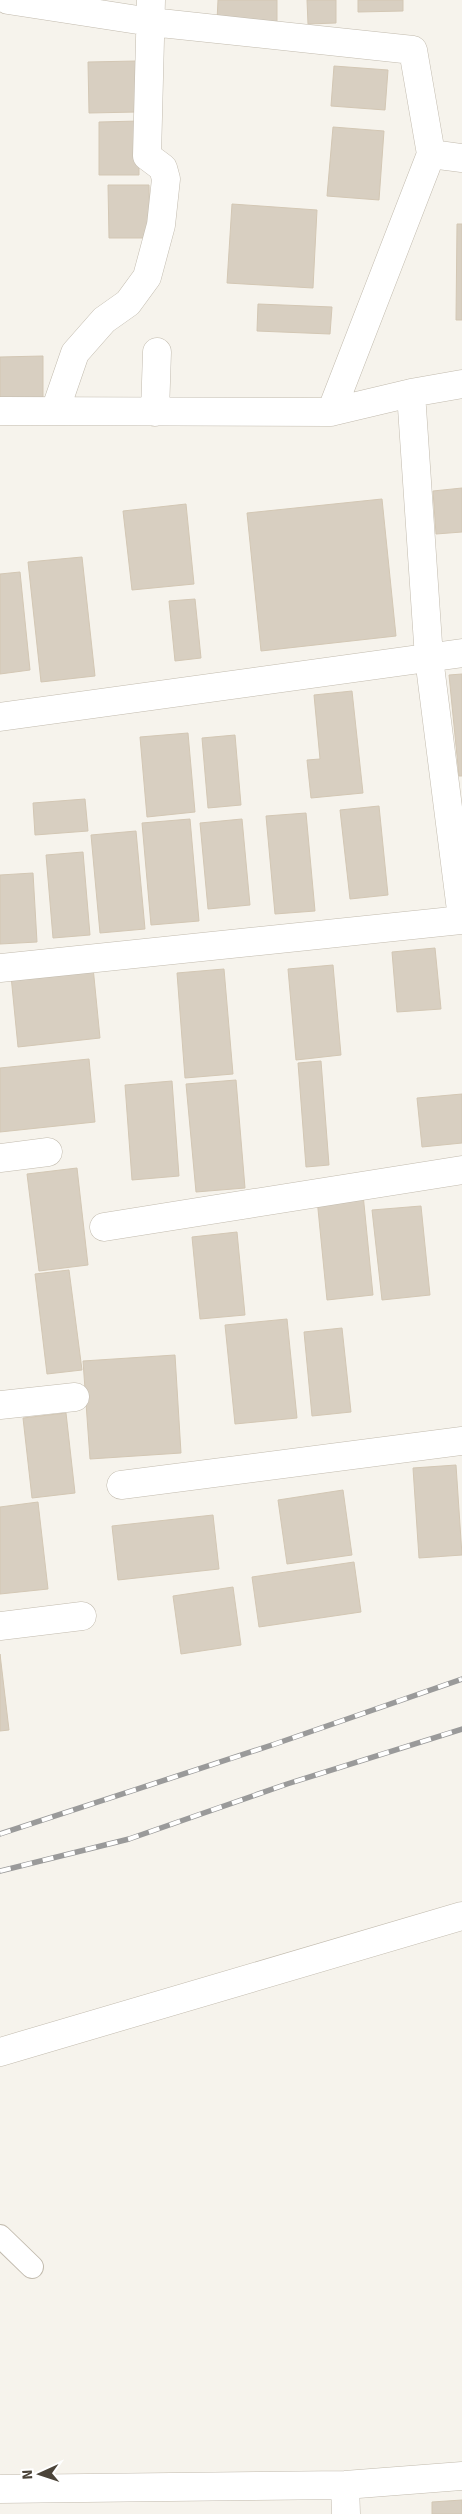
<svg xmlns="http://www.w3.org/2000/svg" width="462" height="2514" font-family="Signika,sans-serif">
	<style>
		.building { fill: #d8cfc1; stroke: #d3c7b4 }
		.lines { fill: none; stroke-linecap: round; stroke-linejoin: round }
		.service-casing { stroke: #c2bbae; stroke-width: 24 }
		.minor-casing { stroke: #c2bbae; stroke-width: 29 }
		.tertiary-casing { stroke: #c2bbae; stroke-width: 29 }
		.service { stroke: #fff; stroke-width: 22 }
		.minor { stroke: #fff; stroke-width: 28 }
		.tertiary { stroke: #fff; stroke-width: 28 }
		.rail-casing { stroke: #9a9a9a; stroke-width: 5.5 }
		.rail { stroke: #fff; stroke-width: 4; stroke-dasharray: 11; stroke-linecap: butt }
	</style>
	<rect width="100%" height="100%" fill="#f6f3ec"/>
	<path class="building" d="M218,0H277V22L217,21Z
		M307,0H336V23L308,24Z
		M358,0H403V11L358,12Z
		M136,61L137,112L89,113L88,62Z
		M334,66L388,70L385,110L331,106Z
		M139,121V175H99V122Z
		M333,127L384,131L379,200L327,196Z
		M108,185H149L150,238H109Z
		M232,204L317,210L313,288L227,283Z
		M457,224H462V320H456Z
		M258,304L332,307L330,334L257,331Z
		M43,356V403L0,404V357Z
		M462,488V532L436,534L433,491Z
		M382,499L396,636L261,651L247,513Z
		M186,504L194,584L132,590L123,511Z
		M82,557L95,676L41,682L28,562Z
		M20,572L30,670L0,674V574Z
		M195,599L201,658L175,661L169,601Z
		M462,674V776H459L449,675Z
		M352,691L363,793L311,798L307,760L320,759L314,695Z
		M188,733L195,812L147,817L140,737Z
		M235,735L241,805L208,808L202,738Z
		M85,799L88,831L35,835L33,803Z
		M379,806L388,895L350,899L340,810Z
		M306,813L315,911L275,914L266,816Z
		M190,819L199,921L151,925L142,823Z
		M242,819L250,905L208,909L200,823Z
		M136,831L145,929L100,933L91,835Z
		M83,852L90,935L53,938L46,855Z
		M33,873L37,942L0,944V875Z
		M435,948L441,1009L397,1012L392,952Z
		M333,965L341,1055L296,1060L288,969Z
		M93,967L100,1038L18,1047L11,976Z
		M224,969L233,1074L185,1078L177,973Z
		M89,1059L95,1122L0,1132V1068Z
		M321,1061L329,1165L306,1167L298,1063Z
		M236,1080L245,1188L196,1192L186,1084Z
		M172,1081L179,1176L132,1180L125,1085Z
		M462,1094V1143L422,1147L417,1098Z
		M77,1168L88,1265L39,1271L27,1174Z
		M363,1194L373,1295L327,1300L317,1199Z
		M421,1206L430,1295L382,1300L372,1210Z
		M237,1232L245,1315L200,1319L192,1237Z
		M69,1270L82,1370L47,1374L35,1274Z
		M287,1319L297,1418L235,1424L225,1325Z
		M342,1328L351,1412L312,1416L304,1332Z
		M175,1355L181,1453L90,1459L83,1361Z
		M66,1413L75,1493L32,1498L23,1418Z
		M456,1465L462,1555L419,1558L413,1468Z
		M343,1490L352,1555L287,1564L278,1500Z
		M38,1502L48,1589L0,1594V1507Z
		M213,1515L219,1569L118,1580L112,1526Z
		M354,1562L361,1612L259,1627L252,1577Z
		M233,1587L241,1645L181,1654L173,1596Z
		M0,1654L9,1730L0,1731Z
		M462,2500V2514H432V2502Z"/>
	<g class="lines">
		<g class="service-casing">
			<path id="service" d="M0,2236L32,2267"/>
		</g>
		<g class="minor-casing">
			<path id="minor" d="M8,0L151,22L413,50L431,154L331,412
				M431,154L462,158
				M411,393L429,658L462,918
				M0,411L331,412L411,393L462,384
				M55,411L75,353L104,320L128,303L147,277L161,225L166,179L163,168L147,156L151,0
				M155,412L157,352
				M0,717L462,653
				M0,968L462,920
				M0,1158L48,1152
				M104,1227L462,1170
				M0,1405L75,1397
				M121,1485L462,1441
				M0,1626L82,1616
				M345,2485L346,2514
				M0,2489L345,2485L462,2476"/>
		</g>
		<g class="tertiary-casing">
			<path id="tertiary" d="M0,2052L462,1916"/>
		</g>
		<use href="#service" class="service"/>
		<use href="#minor" class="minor"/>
		<use href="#tertiary" class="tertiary"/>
		<g class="rail-casing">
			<path id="rail" d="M0,1834L275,1744L462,1679
				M0,1871L129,1839L287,1784L462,1729"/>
		</g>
		<use href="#rail" class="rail"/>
	</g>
	<g transform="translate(40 2474) rotate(267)" stroke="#ffffff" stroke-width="4" paint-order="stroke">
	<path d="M0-4L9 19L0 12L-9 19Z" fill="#4b4439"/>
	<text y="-8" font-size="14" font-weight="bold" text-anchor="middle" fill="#4b4439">N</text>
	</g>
</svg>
